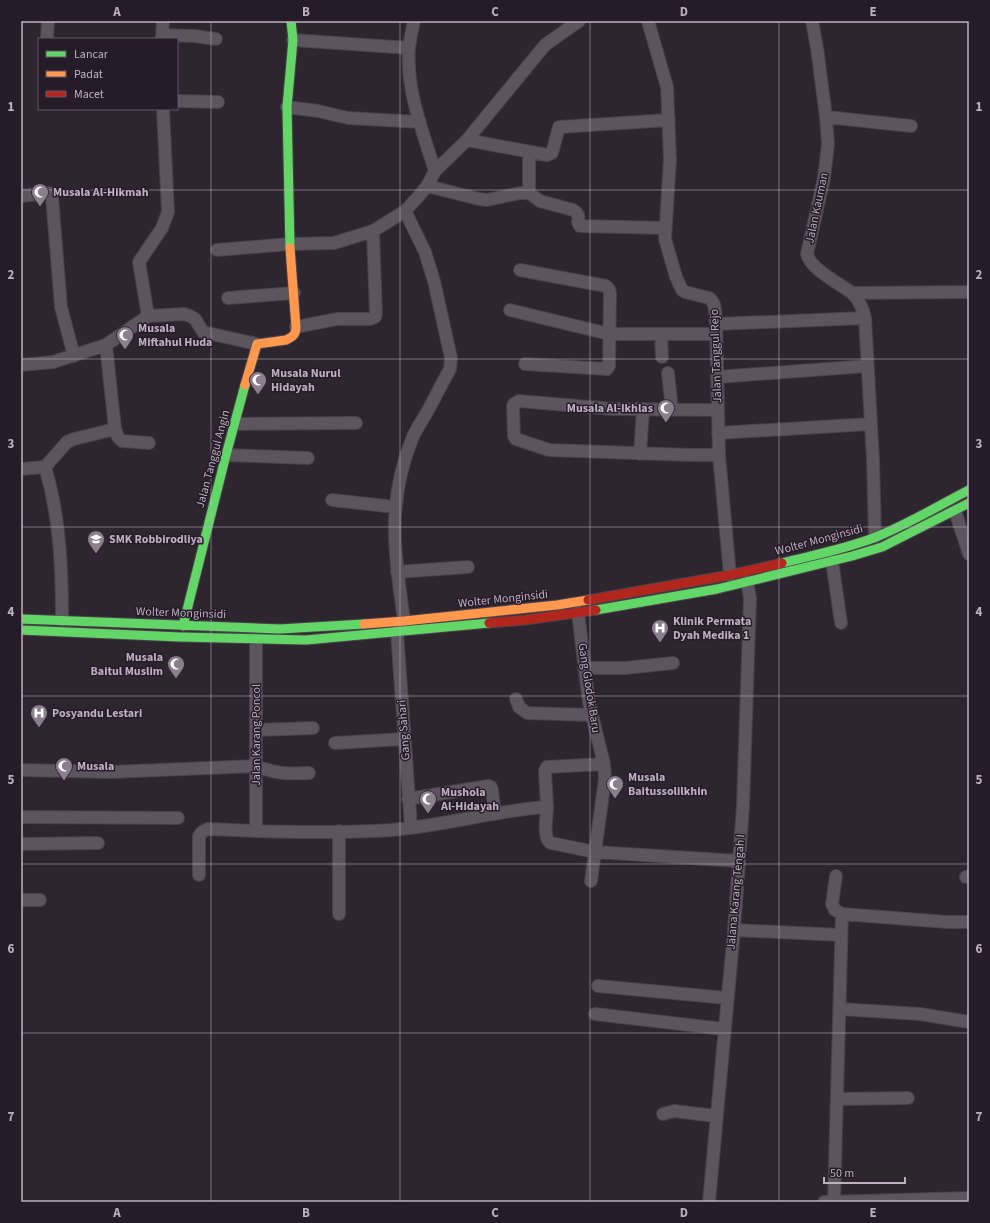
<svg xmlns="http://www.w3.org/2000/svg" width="990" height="1223" font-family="'Source Sans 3',sans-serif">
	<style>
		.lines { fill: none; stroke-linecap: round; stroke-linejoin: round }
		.street-casing { stroke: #474148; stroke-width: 14 }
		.fast-casing { stroke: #4b434c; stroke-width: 11 }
		.slow-casing { stroke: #4b434c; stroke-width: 11 }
		.jam-casing { stroke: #4b434c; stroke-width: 11 }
		.street { stroke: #5c555e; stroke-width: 12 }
		.fast { stroke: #63d668; stroke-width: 9 }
		.slow { stroke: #ff974d; stroke-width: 9 }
		.jam { stroke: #b3261e; stroke-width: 9 }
		.grid { fill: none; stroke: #beafc1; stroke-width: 1; stroke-opacity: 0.55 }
		.labels { text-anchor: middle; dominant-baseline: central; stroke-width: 3; stroke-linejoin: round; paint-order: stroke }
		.poi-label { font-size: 12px; font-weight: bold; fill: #beafc1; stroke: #261b28; text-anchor: start }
		.street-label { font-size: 12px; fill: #beafc1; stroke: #261b28 }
		.neatline { fill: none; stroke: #beafc1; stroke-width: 1.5 }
		.grid-label { font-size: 13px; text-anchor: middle; font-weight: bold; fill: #beafc1 }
	</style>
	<rect width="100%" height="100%" fill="#2d262f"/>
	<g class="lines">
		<g class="street-casing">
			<path id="street" d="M414,21C412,30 410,39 409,48C406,91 423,132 435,171
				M648,21L667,87L670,159L665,239L676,277L682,290L685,292L709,298C717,303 715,316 716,324L719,455L730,575
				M812,21L817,48L826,117L828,144L824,178L807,254C810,269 840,284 852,293C859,300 863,308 865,318L873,460L875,537
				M162,35L195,36L216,39
				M47,39L48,21
				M162,39L163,21
				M293,40L409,48
				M177,101L218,102
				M287,107L318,111L348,118L420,122
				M826,117L911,126
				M467,140L547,155L552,153L559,127L669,120
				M427,186L479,199L487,200L520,193H529L540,201L573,210C579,214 579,216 578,222L580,226L666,228
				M529,193V152
				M21,196L47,193H49L52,197L61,307L74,356
				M217,250L290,244L334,243L373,231L405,211L418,197L427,186L435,171L467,140L545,45L579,21
				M520,270L606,286L609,289L610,294L609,366L607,369L525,364
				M852,293L969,292
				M228,298L294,293
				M510,310L609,334H716
				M148,316L139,262L162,228L168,212L163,109
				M716,324L865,318
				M296,327L337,319H370L375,317L376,314L373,231
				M661,334L662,357
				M21,365L53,362L106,345L148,316L184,314L190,316L195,319L203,332L257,344
				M668,373L672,410
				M717,377L867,366
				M718,410L613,409L519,401L514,404L513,406L514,436L516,439L549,450L691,455H719
				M235,424L356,423
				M115,429L118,437L122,441L149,443
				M718,433L870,424
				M640,454L643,410
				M226,455L308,458
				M45,467L67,442L74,439L115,429L106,345
				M21,469L45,467C60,517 62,568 62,620
				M332,500L395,507
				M955,511L969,554
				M832,561L841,623
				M397,572L468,567
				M578,613L589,703L604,764L605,779L591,881
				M404,621C395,554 386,504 412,439C416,429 422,421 427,412C435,398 442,383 450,369L451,358L434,281L425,252L405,211
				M397,632L411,827
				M256,640V831
				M584,668H625L673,663
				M516,699L519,707L527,713L591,715
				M256,730L313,728
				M335,743L404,739
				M21,770L111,772L256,766C278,774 286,774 309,773
				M408,799L488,786L491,787L492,790L495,814
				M547,807L545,771L547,767L604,764
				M21,817L178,818
				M21,844L98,843
				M199,875V836L202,832L208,829C269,832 330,834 391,830C443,826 493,811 545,807H547C547,817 542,838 551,843L595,852L739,861
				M836,876L832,904L835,910L842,914L947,922H969
				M966,877L969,876
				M21,900H40
				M339,914V831
				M734,930L841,935
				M598,986L727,998
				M839,1009L920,1014L969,1022
				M595,1014L724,1029
				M837,1099L908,1098
				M663,1114L674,1111L716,1116
				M709,1202L734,930L743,806L750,598L747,582
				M824,1202L969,1198
				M834,1202L842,914"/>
		</g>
		<g class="fast-casing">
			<path id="fast" d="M290,248L287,107L293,40L291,21
				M782,563C813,555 846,549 876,537C908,524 938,506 969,490
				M596,610L717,589L852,556L882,547L969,503
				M21,619L280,629L364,624
				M183,626L226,455L245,385
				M21,630L180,637L306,640L489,623"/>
		</g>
		<g class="slow-casing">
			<path id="slow" d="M245,385L257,344L286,340C293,337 296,334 296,327L290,248
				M364,624L404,621L557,605L588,600"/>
		</g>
		<g class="jam-casing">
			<path id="jam" d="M588,600L730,575L782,563
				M489,623L525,620L596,610"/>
		</g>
		<use href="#street" class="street"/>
		<use href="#fast" class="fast"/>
		<use href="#slow" class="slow"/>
		<use href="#jam" class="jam"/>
	</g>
	<path class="grid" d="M211,21V1202M400,21V1202M590,21V1202M779,21V1202M21,190H969M21,359H969M21,527H969M21,696H969M21,864H969M21,1033H969"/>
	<defs>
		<g id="mosque-pin" transform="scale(0.9)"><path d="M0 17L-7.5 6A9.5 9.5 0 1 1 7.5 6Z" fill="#8b7f8e" stroke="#261b28"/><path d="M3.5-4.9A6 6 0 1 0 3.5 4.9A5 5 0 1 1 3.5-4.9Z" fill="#fff"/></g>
		<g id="school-pin" transform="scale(0.9)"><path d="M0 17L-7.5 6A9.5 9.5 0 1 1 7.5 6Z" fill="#8b7f8e" stroke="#261b28"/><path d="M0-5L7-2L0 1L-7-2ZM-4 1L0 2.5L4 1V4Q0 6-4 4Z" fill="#fff"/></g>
		<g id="hospital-pin" transform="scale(0.9)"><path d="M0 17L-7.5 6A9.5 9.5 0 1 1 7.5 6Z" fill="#8b7f8e" stroke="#261b28"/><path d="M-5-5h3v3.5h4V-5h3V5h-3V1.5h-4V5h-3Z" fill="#fff"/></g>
	</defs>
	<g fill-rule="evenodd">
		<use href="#mosque-pin" x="40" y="192"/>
		<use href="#mosque-pin" x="125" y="335"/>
		<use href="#mosque-pin" x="258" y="380"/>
		<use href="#mosque-pin" x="666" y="408"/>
		<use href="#school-pin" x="96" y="539"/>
		<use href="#hospital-pin" x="660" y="628"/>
		<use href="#mosque-pin" x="176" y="664"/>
		<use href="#hospital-pin" x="39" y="713"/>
		<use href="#mosque-pin" x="64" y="766"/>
		<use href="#mosque-pin" x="615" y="784"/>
		<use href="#mosque-pin" x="428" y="799"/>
	</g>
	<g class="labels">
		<g class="poi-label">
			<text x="53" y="192">Musala Al-Hikmah</text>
			<text x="138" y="328">Musala<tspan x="138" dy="14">Miftahul Huda</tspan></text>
			<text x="271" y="373">Musala Nurul<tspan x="271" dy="14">Hidayah</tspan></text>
			<text x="653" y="408" text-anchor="end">Musala Al-Ikhlas</text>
			<text x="109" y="539">SMK Robbirodliya</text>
			<text x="673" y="621">Klinik Permata<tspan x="673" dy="14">Dyah Medika 1</tspan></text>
			<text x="163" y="657" text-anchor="end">Musala<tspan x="163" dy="14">Baitul Muslim</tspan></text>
			<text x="52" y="713">Posyandu Lestari</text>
			<text x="77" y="766">Musala</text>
			<text x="628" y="777">Musala<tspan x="628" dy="14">Baitussolilkhin</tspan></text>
			<text x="441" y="792">Mushola<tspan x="441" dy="14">Al-Hidayah</tspan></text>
		</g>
		<g class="street-label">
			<text transform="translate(817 208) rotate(-78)">Jalan Kauman</text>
			<text transform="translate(716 356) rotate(-92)">Jalan Tanggul Rejo</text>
			<text transform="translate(213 459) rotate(-75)">Jalan Tanggul Angin</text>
			<text transform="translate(819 540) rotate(-15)">Wolter Monginsidi</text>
			<text transform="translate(503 599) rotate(-6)">Wolter Monginsidi</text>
			<text transform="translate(181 613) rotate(2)">Wolter Monginsidi</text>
			<text transform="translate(589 688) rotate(81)">Gang Glodok Baru</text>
			<text transform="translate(404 730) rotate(-94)">Gang Sahari</text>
			<text transform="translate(256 735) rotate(-90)">Jalan Karang Poncol</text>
			<text transform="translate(736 892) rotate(-85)">Jalana Karang Tengah I</text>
		</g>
	</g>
	<rect width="990" height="1223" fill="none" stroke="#261b28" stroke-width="44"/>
	<rect x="38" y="38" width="140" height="72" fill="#261b28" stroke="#635665"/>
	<rect x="46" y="51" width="20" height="6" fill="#63d668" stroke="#635665"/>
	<text x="74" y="58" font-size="12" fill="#beafc1">Lancar</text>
	<rect x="46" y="71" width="20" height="6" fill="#ff974d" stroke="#635665"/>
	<text x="74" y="78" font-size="12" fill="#beafc1">Padat</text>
	<rect x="46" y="91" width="20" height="6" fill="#b3261e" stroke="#635665"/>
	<text x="74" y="98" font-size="12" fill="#beafc1">Macet</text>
	<path d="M824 1177v6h81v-6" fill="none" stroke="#beafc1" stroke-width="2"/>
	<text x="830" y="1177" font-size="12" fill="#beafc1" stroke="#261b28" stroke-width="3" paint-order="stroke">50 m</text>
	<rect x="22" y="22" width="946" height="1179" class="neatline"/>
	<g class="grid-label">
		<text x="117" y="16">A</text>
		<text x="306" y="16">B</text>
		<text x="495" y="16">C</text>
		<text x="684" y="16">D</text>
		<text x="873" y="16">E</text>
		<text x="11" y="111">1</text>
		<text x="979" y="111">1</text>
		<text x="11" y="279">2</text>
		<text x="979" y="279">2</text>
		<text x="11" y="448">3</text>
		<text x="979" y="448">3</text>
		<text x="11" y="616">4</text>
		<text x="979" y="616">4</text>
		<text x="11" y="784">5</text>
		<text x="979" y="784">5</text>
		<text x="11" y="953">6</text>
		<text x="979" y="953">6</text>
		<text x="11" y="1121">7</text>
		<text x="979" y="1121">7</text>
		<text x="117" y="1217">A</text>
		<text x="306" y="1217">B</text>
		<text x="495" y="1217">C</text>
		<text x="684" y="1217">D</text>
		<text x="873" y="1217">E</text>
	</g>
</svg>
